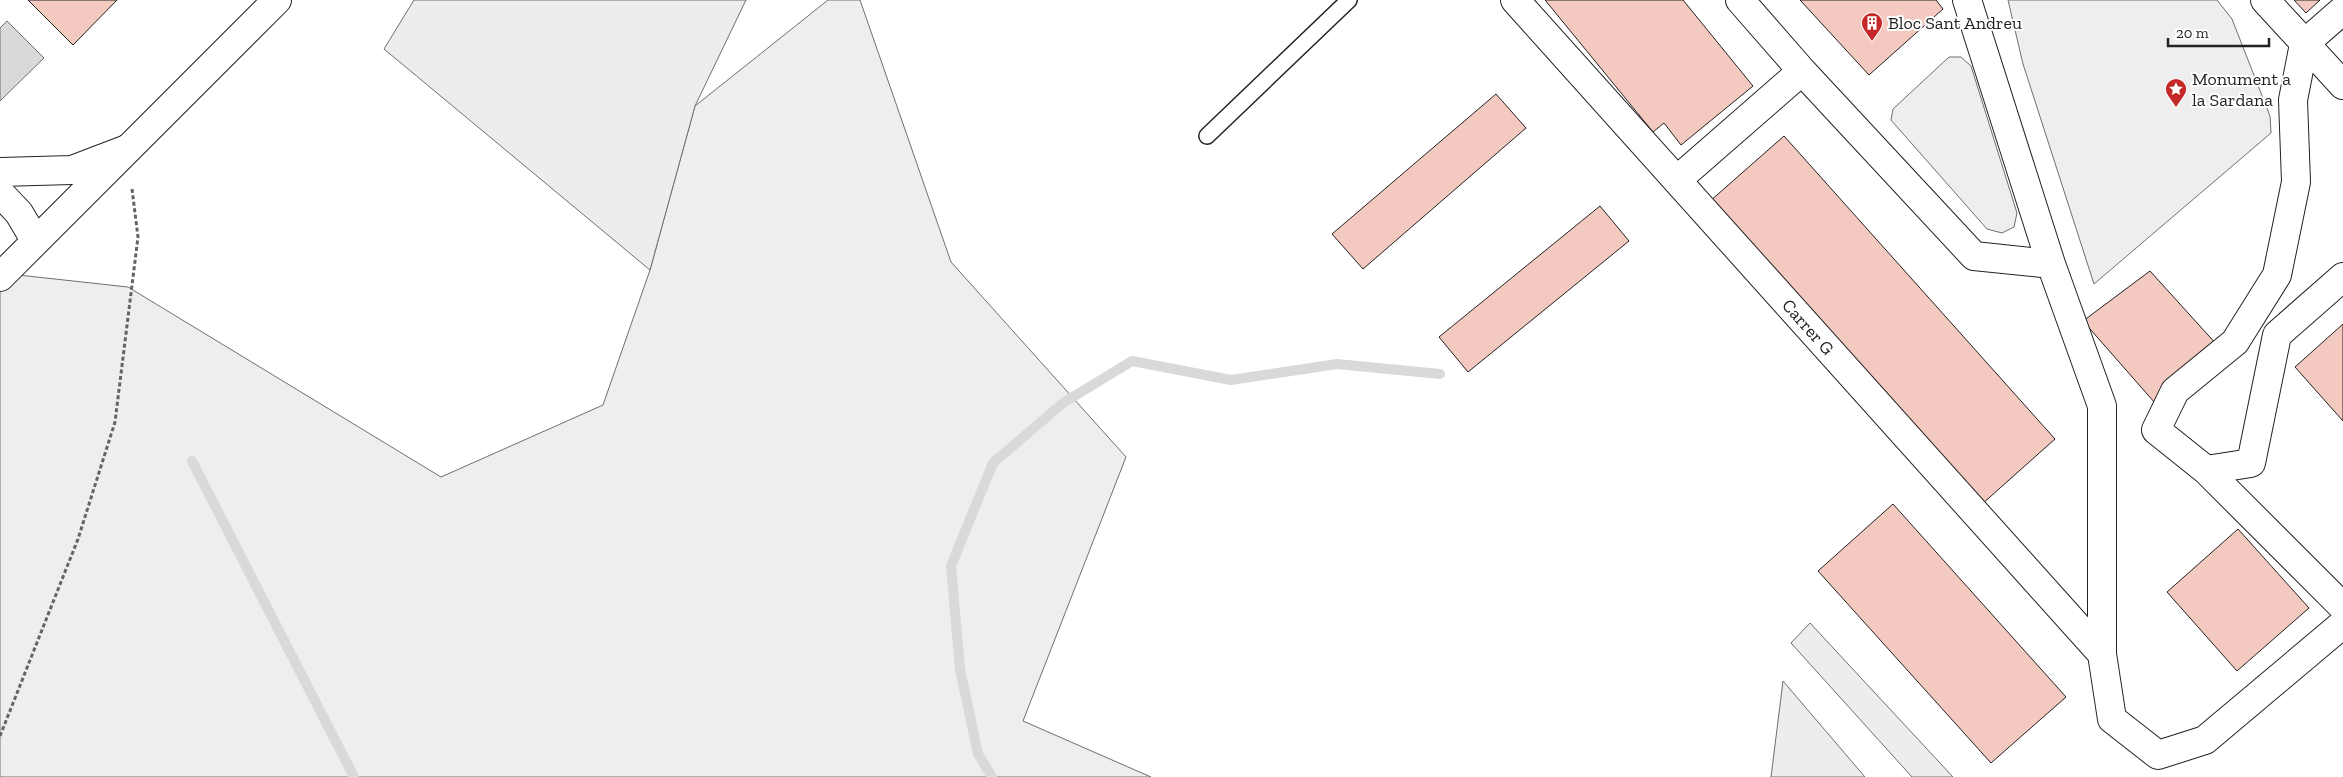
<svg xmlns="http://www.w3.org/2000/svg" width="2343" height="777" font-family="'Zilla Slab',serif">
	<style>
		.green { fill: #eee; stroke: #6f6f6f }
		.parking { fill: #ededed; stroke: #6f6f6f }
		.water { fill: #d9d9d9; stroke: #6f6f6f }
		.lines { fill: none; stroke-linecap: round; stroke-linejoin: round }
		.stream { stroke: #d9d9d9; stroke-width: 10 }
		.building { fill: #f3c9c0; stroke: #222 }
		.lane-casing { stroke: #222; stroke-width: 18 }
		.street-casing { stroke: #222; stroke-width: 30 }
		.secondary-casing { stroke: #222; stroke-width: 30 }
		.path { stroke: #646464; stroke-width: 3; stroke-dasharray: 4 2.5; stroke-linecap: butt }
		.lane { stroke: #fff; stroke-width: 15 }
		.street { stroke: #fff; stroke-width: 28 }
		.secondary { stroke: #fff; stroke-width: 28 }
		.labels { text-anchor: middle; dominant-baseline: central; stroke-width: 4; stroke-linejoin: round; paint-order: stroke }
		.poi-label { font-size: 18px; fill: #222; stroke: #fff; text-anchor: start }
		.street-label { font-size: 18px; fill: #222; stroke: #fff }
	</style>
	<rect width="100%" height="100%" fill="#fff"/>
	<path class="green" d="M828,0H860L951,262L1126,457L1023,721L1151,777H0V273L128,287L441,477L603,405L650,270L695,106Z
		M2008,0H2217L2232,19L2270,116L2271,133L2094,284L2023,64Z
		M1949,57H1961L1971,66L2017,213L2014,227L2002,233L1987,229L1891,120L1893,109Z"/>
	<path class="parking" d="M414,0H746L695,106L650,270L384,49Z
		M1810,623L1953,777H1912L1791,643Z
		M1783,681L1865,777H1771Z"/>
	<path class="water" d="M7,21L44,58L0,101V28Z"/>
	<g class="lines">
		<path class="stream" d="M192,461L354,777
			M992,777L978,754L960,669L951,566L993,463L1063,403L1132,361L1231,380L1337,364L1440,374"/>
	</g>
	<path class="building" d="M28,0H117L73,45Z
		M1545,0H1683L1753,86L1681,145L1664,123L1653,132Z
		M1800,0H1936L1943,9L1869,75Z
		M2294,0H2320L2306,13Z
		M1496,94L1526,128L1363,269L1332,234Z
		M1784,136L2055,439L1981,505L1709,202Z
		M1600,206L1629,241L1468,372L1439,337Z
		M2150,271L2218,346L2155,403L2083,321Z
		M2343,324V421L2295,367Z
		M1893,504L2066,697L1991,763L1818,571Z
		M2238,529L2309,608L2237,671L2167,592Z"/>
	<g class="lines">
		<g class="lane-casing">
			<path id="lane" d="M1207,136L1349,0"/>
		</g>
		<g class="street-casing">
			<path id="street" d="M1515,0L2102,654
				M1740,0L1802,71L1974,256L2051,264
				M1967,0L2051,264L2102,406V654L2112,719L2158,755L2205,740L2343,624
				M2265,0L2343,85
				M2304,44L2293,100L2296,182L2277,275L2235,342L2175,391L2156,430L2206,470L2251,463L2277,335L2343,277
				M2304,44L2343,10
				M0,172L72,170L127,149
				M1677,180L1802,71
				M0,193L19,213L35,240
				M2206,470L2343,607"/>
		</g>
		<g class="secondary-casing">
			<path id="secondary" d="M0,277L277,0"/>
		</g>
		<path class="path" d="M0,736L78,539L115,422L138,237L132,189"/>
		<use href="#lane" class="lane"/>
		<use href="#street" class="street"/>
		<use href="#secondary" class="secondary"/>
	</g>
	<defs>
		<g id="building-pin" transform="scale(1.125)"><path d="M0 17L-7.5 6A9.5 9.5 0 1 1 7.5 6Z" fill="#c62828" stroke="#fff"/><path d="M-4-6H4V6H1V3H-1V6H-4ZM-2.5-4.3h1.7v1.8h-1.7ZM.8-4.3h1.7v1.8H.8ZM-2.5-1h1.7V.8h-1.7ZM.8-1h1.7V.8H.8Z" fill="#fff"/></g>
		<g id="sight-pin" transform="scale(1.125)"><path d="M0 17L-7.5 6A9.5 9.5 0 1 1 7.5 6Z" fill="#c62828" stroke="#fff"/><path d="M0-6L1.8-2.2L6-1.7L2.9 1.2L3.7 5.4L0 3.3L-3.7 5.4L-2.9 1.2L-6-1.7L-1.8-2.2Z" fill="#fff"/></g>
	</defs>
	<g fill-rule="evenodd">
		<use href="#building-pin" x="1872" y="23"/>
		<use href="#sight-pin" x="2176" y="89"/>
	</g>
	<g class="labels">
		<g class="poi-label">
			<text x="1888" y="23">Bloc Sant Andreu</text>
			<text x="2192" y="79">Monument a<tspan x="2192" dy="21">la Sardana</tspan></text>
		</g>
		<g class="street-label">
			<text transform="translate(1808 327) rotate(48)">Carrer G</text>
		</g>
	</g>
	<path d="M2168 38v8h101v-8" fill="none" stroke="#222222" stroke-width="2.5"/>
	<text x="2176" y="38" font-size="15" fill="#222222" stroke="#ffffff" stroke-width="4" paint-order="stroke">20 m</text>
</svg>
